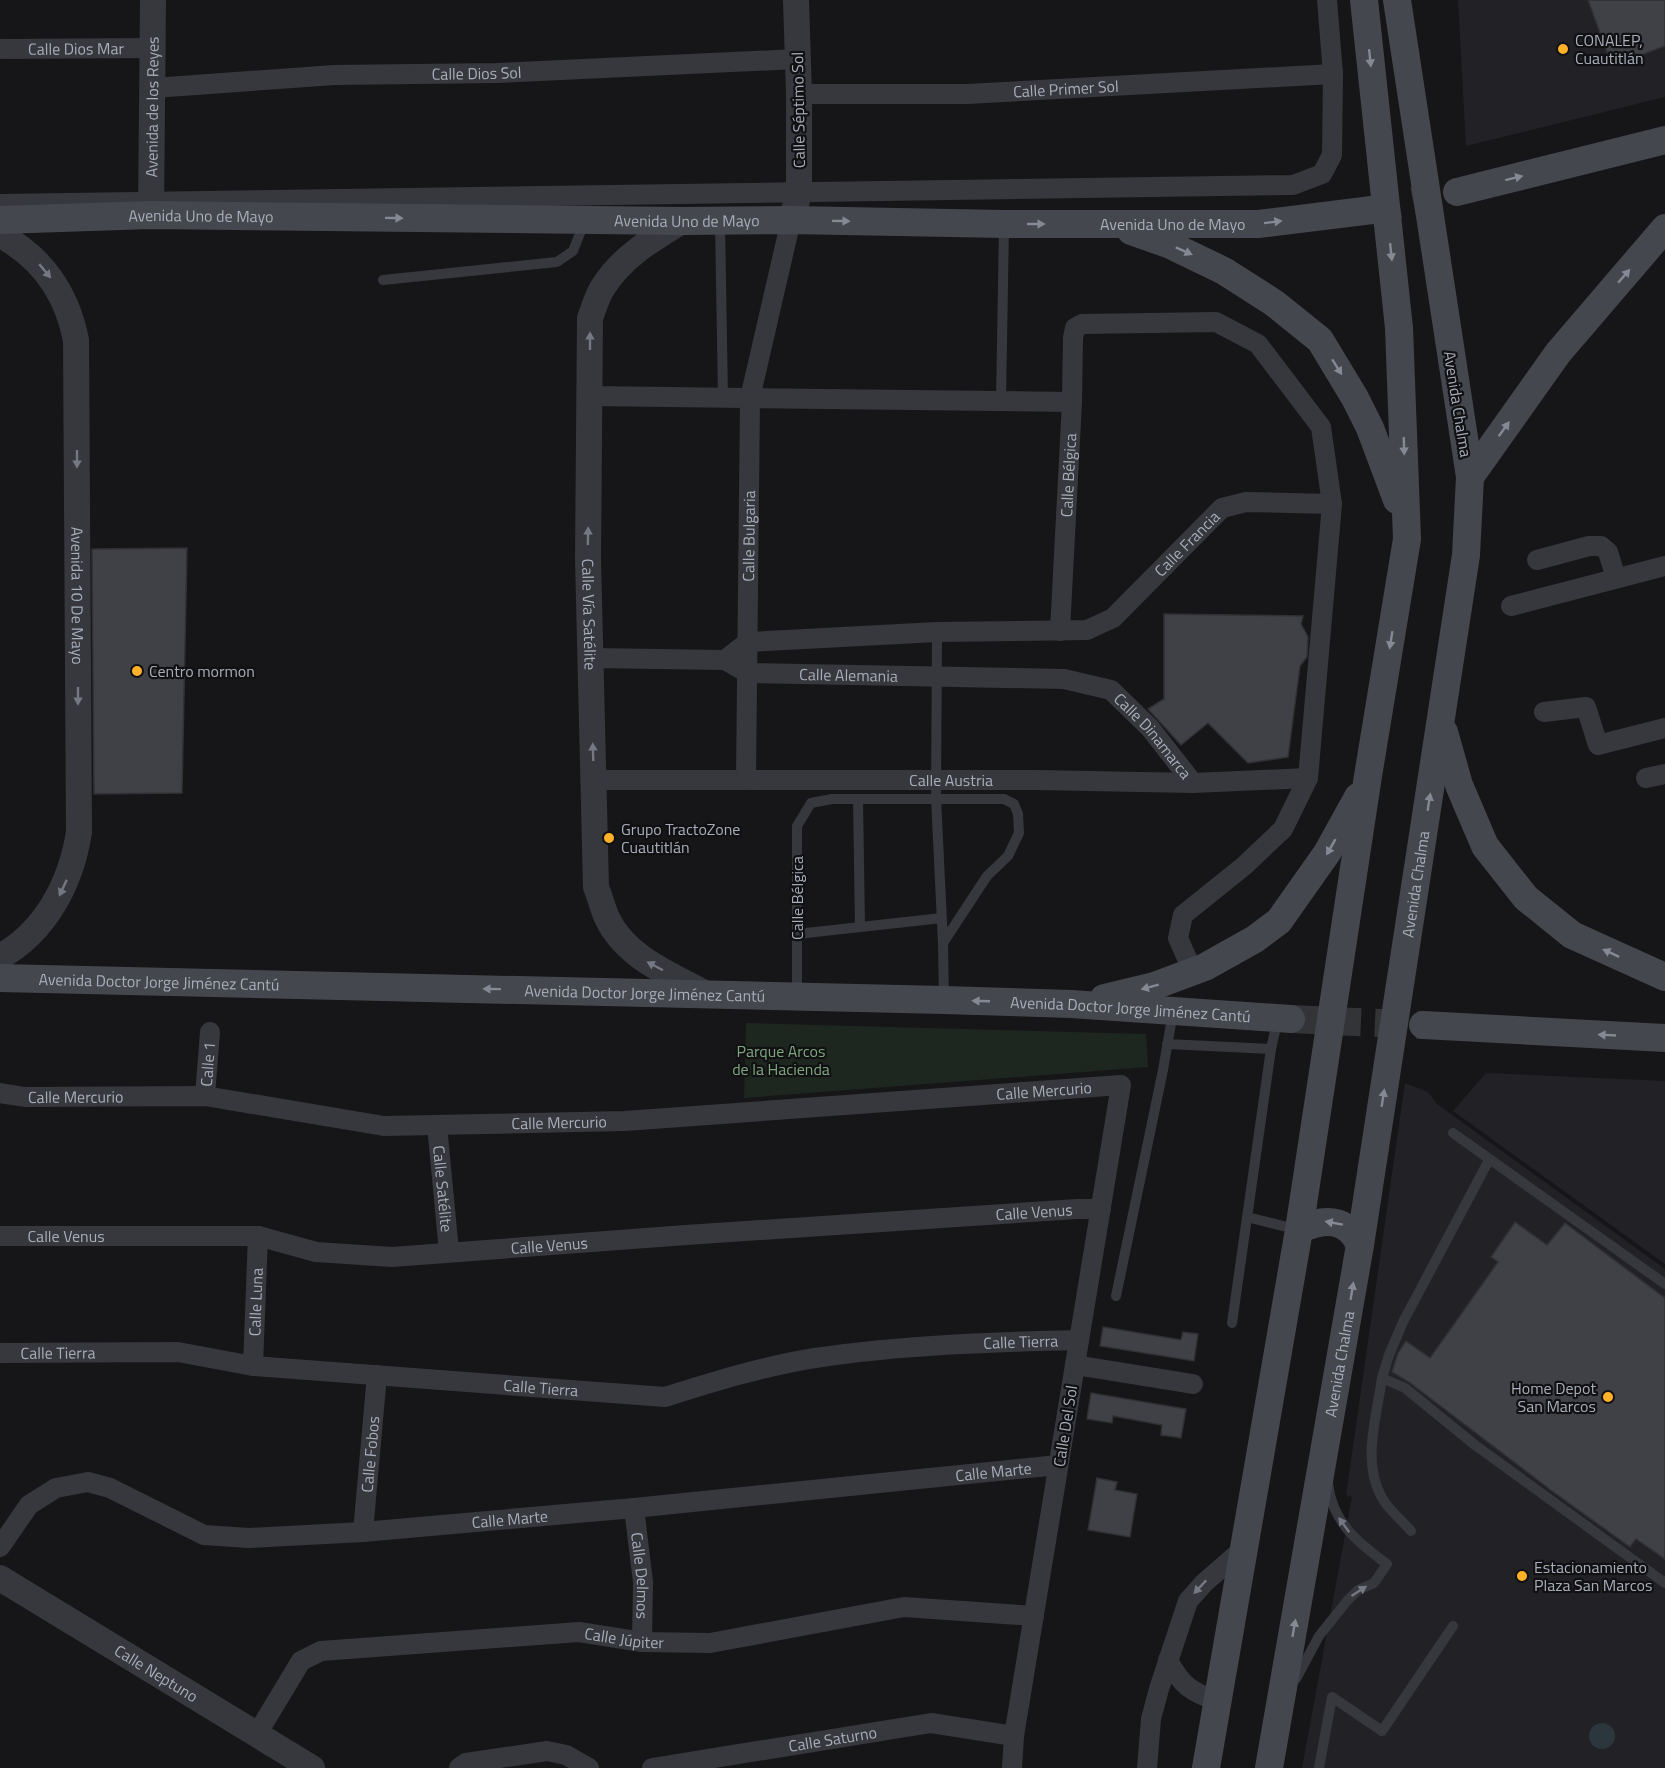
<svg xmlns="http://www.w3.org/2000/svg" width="1665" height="1768" font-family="'Titillium Web',sans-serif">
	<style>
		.built { fill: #222226 }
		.green { fill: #1e271f }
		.water { fill: #2b363d }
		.building { fill: #404146; stroke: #303035; stroke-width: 1.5 }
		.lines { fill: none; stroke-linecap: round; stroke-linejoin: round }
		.secondary-tunnel { stroke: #333438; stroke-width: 28; stroke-dasharray: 28 14; stroke-linecap: butt }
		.service { stroke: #37383e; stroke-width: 10 }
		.minor { stroke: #37383e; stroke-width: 20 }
		.tertiary { stroke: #37383e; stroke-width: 26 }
		.secondary { stroke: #45474e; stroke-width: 28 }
		.oneway { fill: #858994 }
		.oneway2 { fill: #757882 }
		.poi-dot { fill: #ffb128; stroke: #111113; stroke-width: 2 }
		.labels { text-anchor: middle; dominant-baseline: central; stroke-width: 4.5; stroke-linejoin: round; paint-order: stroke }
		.poi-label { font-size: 16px; fill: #a7adb9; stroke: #111113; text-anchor: start }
		.street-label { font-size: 16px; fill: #a7adb9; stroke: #111113 }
		.park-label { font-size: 16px; fill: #7da67f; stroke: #111113 }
	</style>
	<rect width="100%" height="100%" fill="#161618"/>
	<path class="built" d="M1458,0H1665V97L1466,146Z
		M1486,1073L1665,1081V1264L1453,1111Z
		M1405,1083L1428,1092L1437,1104L1665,1269V1768H1302L1352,1497L1346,1495Z"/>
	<path class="green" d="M746,1023L1146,1034L1148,1067L744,1098Z"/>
	<path class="water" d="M1589 1736a13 13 0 1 1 26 0a13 13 0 1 1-26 0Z"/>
	<path class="building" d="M1588,0H1665V46L1612,66Z
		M187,548L182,793L94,794L92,549Z
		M1164,614L1303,616L1301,624L1308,637L1307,657L1300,666L1288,757L1248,763L1208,723L1181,745L1148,709L1164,699Z
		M1515,1222L1547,1245L1565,1223L1665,1298V1559L1636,1539L1630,1547L1552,1491L1409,1382L1392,1372L1398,1353L1406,1341L1430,1358L1498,1262L1491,1257Z
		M1103,1327L1181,1340L1183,1332L1198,1334L1194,1361L1100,1346Z
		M1091,1393L1186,1409L1181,1438L1161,1435L1162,1425L1113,1416L1112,1423L1087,1419Z
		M1097,1478L1117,1482L1115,1490L1137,1494L1130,1537L1088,1530Z"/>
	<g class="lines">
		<path class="secondary-tunnel" d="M1372,210L1457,192
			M1291,1019L1423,1025"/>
		<path class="service" d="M720,223L723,398
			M383,280L557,262L573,251L584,223
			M1001,401L1004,225
			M937,632L936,798L943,943
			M858,799L860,927
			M797,934L942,918
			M797,995V826L811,803L832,799H1004L1014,804L1018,814L1019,833L1008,856L987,876L943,943L944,1000
			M1167,1044L1271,1049L1278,1018
			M1453,1133L1665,1284
			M1247,1217L1299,1230
			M1116,1296L1163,1070L1173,1012
			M1232,1323L1271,1049
			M1382,1378L1389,1355L1403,1322L1489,1160
			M1411,1531C1402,1520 1387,1509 1381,1496C1362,1461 1377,1415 1382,1378L1405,1388L1475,1445L1665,1583
			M1296,1679L1319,1636L1347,1601L1358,1590L1374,1583L1387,1564C1357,1542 1332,1522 1328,1483
			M1319,1768L1332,1697L1382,1731L1453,1626"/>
		<g class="minor">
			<path id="s1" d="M0,49L153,48"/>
			<path id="s2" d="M153,88L334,75L497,73L798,59"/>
			<path id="s3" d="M799,94H967L1333,74"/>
			<path d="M0,204L1293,185L1322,174L1332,155L1333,74L1327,0"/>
			<path d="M589,396L1072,402"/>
			<path d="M1537,560L1589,546H1601L1608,552L1616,578"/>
			<path d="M1511,606L1665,566"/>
			<path id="s4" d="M1060,631L1072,402L1073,338L1075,328L1082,324L1216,322L1258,344L1321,427L1332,504L1308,778L1283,829L1244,866L1183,915L1178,938L1193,972"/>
			<path id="s5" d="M590,658L725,660L748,673L1064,679L1111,690L1150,728L1193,783"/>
			<path id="s6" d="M725,660L748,642L937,632L1087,630L1113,618L1222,508L1246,502L1332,504"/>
			<path d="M1544,712L1586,707L1598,745L1665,728"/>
			<path d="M1646,778L1665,774"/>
			<path id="s7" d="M594,780H1036L1193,783L1308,778"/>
			<path id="s8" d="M746,780L750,398L791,220"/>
			<path id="s9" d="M0,1093L25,1097L205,1096L384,1126L625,1121L1121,1085L1014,1736L1012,1768"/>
			<path id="s10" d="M205,1096L210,1032"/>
			<path id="s11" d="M437,1125L449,1252"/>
			<path id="s12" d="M0,1236H258L316,1252L392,1257L686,1235L1077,1209H1101"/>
			<path id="s13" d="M0,1353L178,1352L253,1366L665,1397C713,1382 764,1366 815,1358C902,1345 991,1342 1079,1340"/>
			<path d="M1075,1365L1193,1384"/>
			<path id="s14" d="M253,1366L258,1236"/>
			<path id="s15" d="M634,1508L643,1582L642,1642"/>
			<path id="s16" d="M363,1532L377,1375"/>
			<path id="s17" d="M0,1547L29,1505L56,1488L88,1482L110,1488L204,1535L249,1538L363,1532L634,1508L1058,1465"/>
			<path d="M1168,1660C1181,1685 1191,1692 1217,1701"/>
			<path id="s18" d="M257,1734L301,1661L321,1651L579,1632L642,1642L710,1643L904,1607L1034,1616"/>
			<path d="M459,1768L466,1763L547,1751L566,1755L589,1768"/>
			<path id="s19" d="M652,1768L931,1723L1014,1736"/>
			<path d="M1147,1768L1151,1719L1159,1689L1188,1601L1204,1583L1244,1548"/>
		</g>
		<g class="tertiary">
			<path id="s20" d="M151,215L153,0"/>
			<path d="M791,220L799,194V94L796,0"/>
			<path id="s21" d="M682,221C652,239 622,257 603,287C597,296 594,308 590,318L588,559L596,887C600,897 603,909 607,918C626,958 670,974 706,994"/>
			<path id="s22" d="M0,235C42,257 67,294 76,340L79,832C71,883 46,931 0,957"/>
			<path id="s23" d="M0,1578L312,1768"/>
		</g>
		<g class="secondary">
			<path d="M1457,192L1665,140"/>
			<path id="s24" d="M0,220L151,215L682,221L791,220L1004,224H1258L1372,210"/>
			<path d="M1131,231L1168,244L1224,271L1274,303L1320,340L1355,398L1370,428L1397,500"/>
			<path d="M1470,477L1558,353L1665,228"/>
			<path d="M1444,732L1459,785L1485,846L1526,898L1572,935L1665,977"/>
			<path id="s25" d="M0,978L944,1000L1071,1004L1291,1019"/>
			<path d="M1104,998L1154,986L1205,967L1255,939L1279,921L1327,853L1358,797"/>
			<path d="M1423,1025L1665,1038"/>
			<path d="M1299,1230C1323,1218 1347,1217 1360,1245"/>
			<path d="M1206,1768L1299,1230L1368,776L1407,539L1399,328L1364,0"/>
			<path id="s26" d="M1269,1768L1360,1245L1466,555L1470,477L1397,0"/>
		</g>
	</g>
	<defs><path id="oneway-solid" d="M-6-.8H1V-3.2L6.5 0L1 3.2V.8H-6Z" transform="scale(1.5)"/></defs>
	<g class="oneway">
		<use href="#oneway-solid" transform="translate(1370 58) rotate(84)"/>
		<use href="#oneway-solid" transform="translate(1514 178) rotate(-14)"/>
		<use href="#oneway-solid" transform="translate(394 218) rotate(1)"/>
		<use href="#oneway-solid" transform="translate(841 221) rotate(1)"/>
		<use href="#oneway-solid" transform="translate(1273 222) rotate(-7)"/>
		<use href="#oneway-solid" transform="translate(1036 224)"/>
		<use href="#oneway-solid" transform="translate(1184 251) rotate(24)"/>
		<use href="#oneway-solid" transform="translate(1391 252) rotate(84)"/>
		<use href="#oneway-solid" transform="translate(1624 276) rotate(-49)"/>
		<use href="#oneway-solid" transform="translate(1337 367) rotate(58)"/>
		<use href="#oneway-solid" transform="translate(1504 429) rotate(-54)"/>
		<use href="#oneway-solid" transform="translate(1404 446) rotate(88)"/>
		<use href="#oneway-solid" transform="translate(1391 640) rotate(99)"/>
		<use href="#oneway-solid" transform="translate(1429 802) rotate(-81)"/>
		<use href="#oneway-solid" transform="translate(1331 847) rotate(120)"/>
		<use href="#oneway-solid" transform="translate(1611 953) rotate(-155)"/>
		<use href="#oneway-solid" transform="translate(1150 987) rotate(165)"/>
		<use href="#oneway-solid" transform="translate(492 989) rotate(-179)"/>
		<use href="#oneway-solid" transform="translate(981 1001) rotate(-178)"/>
		<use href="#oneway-solid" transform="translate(1607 1035) rotate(-177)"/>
		<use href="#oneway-solid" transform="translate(1383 1098) rotate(-81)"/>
		<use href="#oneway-solid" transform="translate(1334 1223) rotate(-170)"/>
		<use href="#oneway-solid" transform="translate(1352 1291) rotate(-81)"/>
		<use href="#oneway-solid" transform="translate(1294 1628) rotate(-80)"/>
	</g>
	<g class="oneway2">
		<use href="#oneway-solid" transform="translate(45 271) rotate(50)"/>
		<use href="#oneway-solid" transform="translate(590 341) rotate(-90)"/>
		<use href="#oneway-solid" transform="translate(77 459) rotate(90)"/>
		<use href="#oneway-solid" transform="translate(588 536) rotate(-89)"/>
		<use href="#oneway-solid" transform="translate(78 696) rotate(90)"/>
		<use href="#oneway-solid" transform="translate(593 752) rotate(-92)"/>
		<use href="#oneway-solid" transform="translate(63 888) rotate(115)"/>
		<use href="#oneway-solid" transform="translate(655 966) rotate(-152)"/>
		<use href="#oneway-solid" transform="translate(1344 1525) rotate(-126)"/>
		<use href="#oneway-solid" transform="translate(1200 1587) rotate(133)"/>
		<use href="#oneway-solid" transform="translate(1359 1591) rotate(-33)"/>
	</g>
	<g class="poi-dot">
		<circle cx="1563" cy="49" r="6"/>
		<circle cx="137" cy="671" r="6"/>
		<circle cx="609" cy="838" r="6"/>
		<circle cx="1608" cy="1397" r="6"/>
		<circle cx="1522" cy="1576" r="6"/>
	</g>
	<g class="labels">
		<g class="poi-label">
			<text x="1575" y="40">CONALEP,<tspan x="1575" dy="18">Cuautitlán</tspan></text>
			<text x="149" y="671">Centro mormon</text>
			<text x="621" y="829">Grupo TractoZone<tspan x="621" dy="18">Cuautitlán</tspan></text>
			<text x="1596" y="1388" text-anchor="end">Home Depot<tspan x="1596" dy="18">San Marcos</tspan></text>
			<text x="1534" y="1567">Estacionamiento<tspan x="1534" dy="18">Plaza San Marcos</tspan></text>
		</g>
		<g class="street-label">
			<text stroke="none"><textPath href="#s1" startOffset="76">Calle Dios Mar</textPath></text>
			<text stroke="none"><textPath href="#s2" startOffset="324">Calle Dios Sol</textPath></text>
			<text stroke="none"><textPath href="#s3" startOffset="267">Calle Primer Sol</textPath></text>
			<text stroke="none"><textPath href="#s20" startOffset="108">Avenida de los Reyes</textPath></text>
			<text transform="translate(798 110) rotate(-91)">Calle Séptimo Sol</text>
			<text stroke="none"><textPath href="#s24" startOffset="201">Avenida Uno de Mayo</textPath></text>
			<text stroke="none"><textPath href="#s24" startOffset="687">Avenida Uno de Mayo</textPath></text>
			<text stroke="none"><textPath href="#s24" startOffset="1173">Avenida Uno de Mayo</textPath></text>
			<text transform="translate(1458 404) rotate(81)">Avenida Chalma</text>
			<text stroke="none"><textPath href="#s4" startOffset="156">Calle Bélgica</textPath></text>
			<text stroke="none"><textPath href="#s8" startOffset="244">Calle Bulgaria</textPath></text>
			<text stroke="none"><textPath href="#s6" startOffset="502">Calle Francia</textPath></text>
			<text stroke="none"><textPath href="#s22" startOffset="390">Avenida 10 De Mayo</textPath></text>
			<text stroke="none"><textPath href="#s21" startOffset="434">Calle Vía Satélite</textPath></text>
			<text stroke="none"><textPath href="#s5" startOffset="262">Calle Alemania</textPath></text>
			<text stroke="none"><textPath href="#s5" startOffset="588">Calle Dinamarca</textPath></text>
			<text stroke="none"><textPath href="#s7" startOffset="357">Calle Austria</textPath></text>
			<text stroke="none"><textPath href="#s26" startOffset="896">Avenida Chalma</textPath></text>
			<text transform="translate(797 898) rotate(-90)">Calle Bélgica</text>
			<text stroke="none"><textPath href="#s25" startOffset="159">Avenida Doctor Jorge Jiménez Cantú</textPath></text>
			<text stroke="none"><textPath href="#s25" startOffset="645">Avenida Doctor Jorge Jiménez Cantú</textPath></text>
			<text stroke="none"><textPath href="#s25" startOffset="1131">Avenida Doctor Jorge Jiménez Cantú</textPath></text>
			<text stroke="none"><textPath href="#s10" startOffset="32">Calle 1</textPath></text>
			<text stroke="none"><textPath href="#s9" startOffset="1048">Calle Mercurio</textPath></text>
			<text stroke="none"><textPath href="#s9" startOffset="76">Calle Mercurio</textPath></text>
			<text stroke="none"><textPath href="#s9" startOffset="562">Calle Mercurio</textPath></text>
			<text stroke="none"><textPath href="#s11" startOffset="64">Calle Satélite</textPath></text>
			<text stroke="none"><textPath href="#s12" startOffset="1038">Calle Venus</textPath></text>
			<text stroke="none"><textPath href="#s12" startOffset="66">Calle Venus</textPath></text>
			<text stroke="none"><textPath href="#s12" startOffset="552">Calle Venus</textPath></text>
			<text stroke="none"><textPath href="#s14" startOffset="64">Calle Luna</textPath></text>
			<text stroke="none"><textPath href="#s13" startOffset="1029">Calle Tierra</textPath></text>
			<text stroke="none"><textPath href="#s13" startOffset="58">Calle Tierra</textPath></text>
			<text stroke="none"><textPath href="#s26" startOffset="410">Avenida Chalma</textPath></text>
			<text stroke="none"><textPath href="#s13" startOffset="543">Calle Tierra</textPath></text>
			<text transform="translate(1065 1426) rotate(-81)">Calle Del Sol</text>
			<text stroke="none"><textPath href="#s16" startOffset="78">Calle Fobos</textPath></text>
			<text stroke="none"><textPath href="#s17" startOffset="1036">Calle Marte</textPath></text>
			<text stroke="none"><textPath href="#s17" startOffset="550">Calle Marte</textPath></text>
			<text stroke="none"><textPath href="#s15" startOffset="68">Calle Delmos</textPath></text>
			<text stroke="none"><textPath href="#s18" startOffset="412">Calle Júpiter</textPath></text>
			<text stroke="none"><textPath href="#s23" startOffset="183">Calle Neptuno</textPath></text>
			<text stroke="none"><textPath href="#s19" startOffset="183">Calle Saturno</textPath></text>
		</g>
		<g class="park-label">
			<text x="781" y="1051">Parque Arcos<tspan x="781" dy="18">de la Hacienda</tspan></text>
		</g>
	</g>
</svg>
